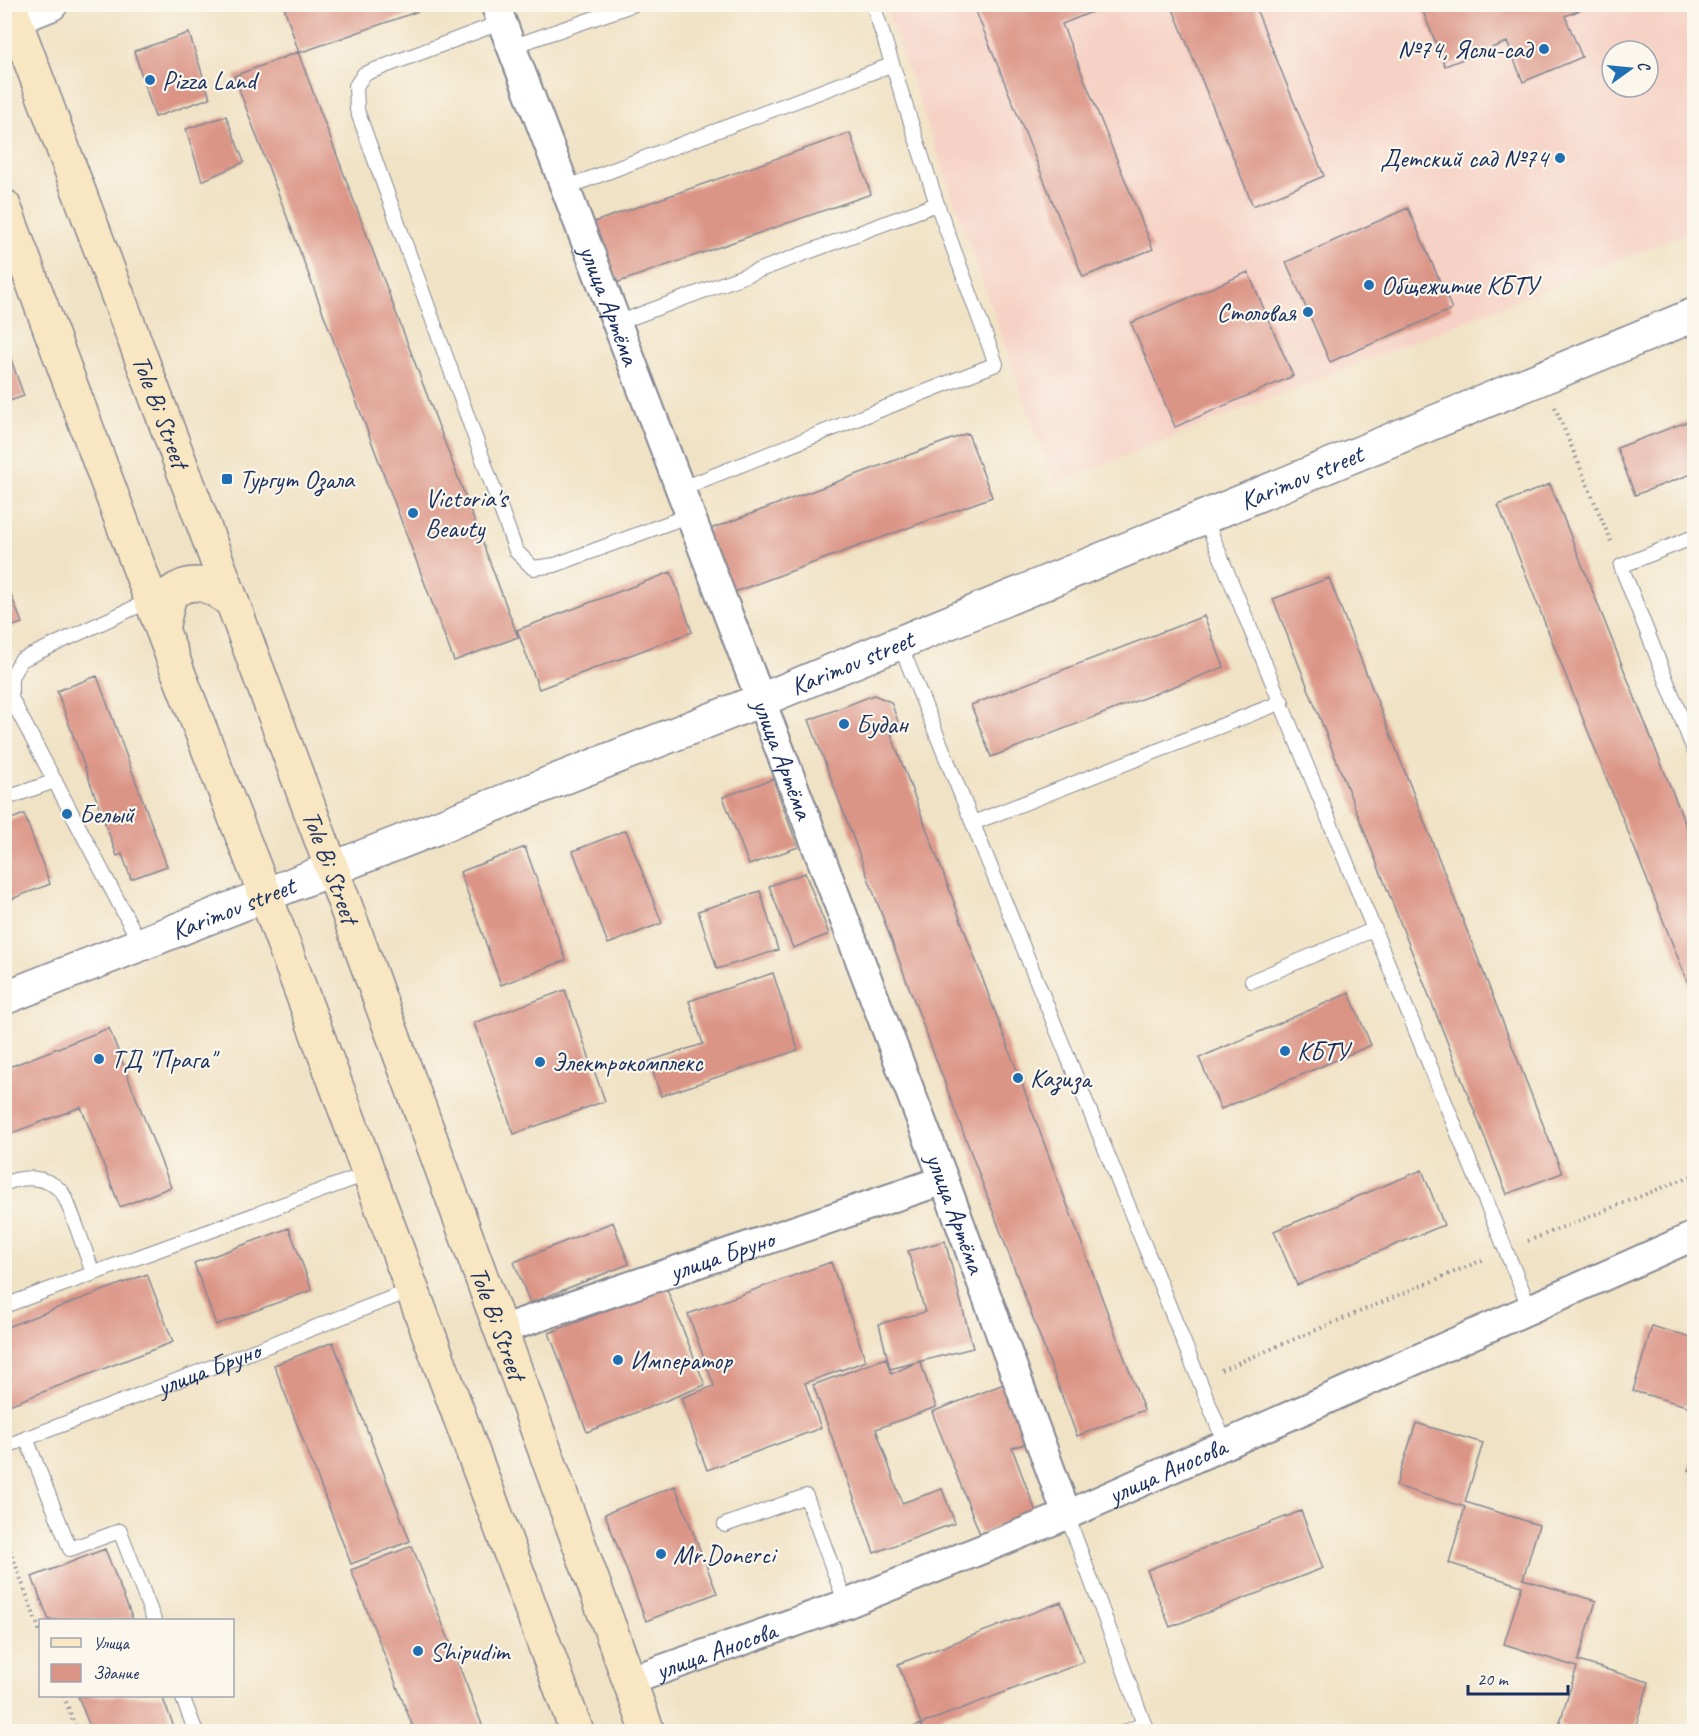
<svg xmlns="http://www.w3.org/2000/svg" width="1699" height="1736" font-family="Caveat,sans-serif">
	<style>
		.built { fill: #f6d1c5; fill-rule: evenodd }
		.building { fill: #db9587 }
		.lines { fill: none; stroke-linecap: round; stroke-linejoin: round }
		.service-casing { stroke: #868892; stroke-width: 16 }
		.minor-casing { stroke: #868892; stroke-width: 32 }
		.tertiary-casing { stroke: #868892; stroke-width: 36 }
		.secondary-casing { stroke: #868892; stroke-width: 36 }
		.path { stroke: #868892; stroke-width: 4; stroke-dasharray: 1.5 4.5; stroke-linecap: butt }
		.service { stroke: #fff; stroke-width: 14 }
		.minor { stroke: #fff; stroke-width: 28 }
		.tertiary { stroke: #fff; stroke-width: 33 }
		.secondary { stroke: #f9e7c3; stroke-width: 33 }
		.poi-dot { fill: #1f6fb2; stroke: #fbf7ec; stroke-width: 2 }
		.labels { text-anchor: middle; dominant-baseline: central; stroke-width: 4.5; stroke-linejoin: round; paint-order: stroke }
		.poi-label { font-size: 26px; fill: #1b2f5e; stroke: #fbf7ec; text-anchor: start }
		.street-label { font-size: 26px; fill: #1b2f5e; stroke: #fbf7ec }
	</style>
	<rect width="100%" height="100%" fill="#fbf7ec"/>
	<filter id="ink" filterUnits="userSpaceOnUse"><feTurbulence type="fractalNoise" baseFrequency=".0167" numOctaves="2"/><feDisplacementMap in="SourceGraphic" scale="12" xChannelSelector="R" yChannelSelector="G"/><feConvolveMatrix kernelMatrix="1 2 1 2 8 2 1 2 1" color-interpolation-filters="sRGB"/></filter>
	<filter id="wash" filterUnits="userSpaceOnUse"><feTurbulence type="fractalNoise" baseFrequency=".008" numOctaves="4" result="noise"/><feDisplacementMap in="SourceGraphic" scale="24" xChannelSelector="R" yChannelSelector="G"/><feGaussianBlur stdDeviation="1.35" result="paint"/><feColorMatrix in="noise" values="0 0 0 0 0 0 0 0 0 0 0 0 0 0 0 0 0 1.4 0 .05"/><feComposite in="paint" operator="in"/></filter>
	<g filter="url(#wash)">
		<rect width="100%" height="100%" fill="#f0e2c5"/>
		<path class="built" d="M885,5H1694V230L1054,484ZM1612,51H1648V87H1612Z"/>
		<g id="blocks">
			<path class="building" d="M283,4H436V5L299,53Z
				M973,4H1112L1062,24L1153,249L1083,277Z
				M1171,4H1254L1324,176L1253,206Z
				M1433,4H1593V5L1565,16L1582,57L1523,82L1507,42L1445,66L1422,9Z
				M189,33L210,98L155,117L134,51Z
				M298,52L518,637L454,661L234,76Z
				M226,116L244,162L202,181L186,129Z
				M850,133L871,194L616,283L594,222Z
				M1408,208L1452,309L1330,362L1286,262Z
				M1248,272L1293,376L1175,427L1131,323Z
				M4,340L24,396L4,403Z
				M1694,419V473L1635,495L1617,448Z
				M968,433L992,497L729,594L705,531Z
				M1550,484L1694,846V998L1498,505Z
				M671,572L692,632L539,689L517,630Z
				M4,577L22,623L4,629Z
				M1329,578L1562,1173L1507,1194L1273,599Z
				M1204,616L1224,667L991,757L971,705Z
				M97,676L167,866L131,879L122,854L117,856L57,691Z
				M874,695L891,702L901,730L891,734L1144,1410L1077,1436L809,720Z
				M773,779L798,847L749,865L723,797Z
				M24,814L50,884L4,902V822Z
				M626,830L662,923L608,944L573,851Z
				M525,847L566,960L501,985L460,872Z
				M805,873L829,934L793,948L769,886Z
				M760,891L778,950L717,969L698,911Z
				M773,973L798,1050L661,1096L649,1061L703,1044L689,1001Z
				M565,990L605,1101L514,1134L474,1023Z
				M1349,993L1371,1045L1221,1109L1199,1058Z
				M109,1028L171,1187L120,1207L81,1107L4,1136V1069Z
				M1422,1170L1444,1225L1297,1285L1274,1231Z
				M613,1222L629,1264L530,1303L514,1262Z
				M289,1228L312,1290L216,1325L194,1263Z
				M945,1241L973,1348L890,1369L879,1324L925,1312L908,1251Z
				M831,1262L866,1361L805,1383L821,1428L707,1470L681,1398L714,1386L688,1314Z
				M147,1274L173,1342L4,1407V1328Z
				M666,1287L705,1385L587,1432L549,1333Z
				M1652,1326L1694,1339V1408L1633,1391Z
				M333,1342L410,1541L351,1564L274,1365Z
				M886,1358L891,1374L920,1361L936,1407L876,1429L902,1503L942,1489L955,1523L874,1553L813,1385Z
				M1004,1384L1027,1443L1012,1448L1036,1512L980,1534L932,1412Z
				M1416,1423L1483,1443L1465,1502L1539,1525L1523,1579L1596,1601L1578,1661L1649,1682L1634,1732H1580L1559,1725L1577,1667L1504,1644L1522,1586L1449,1563L1465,1507L1396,1486Z
				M1694,1452V1472L1689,1470Z
				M675,1486L717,1593L646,1621L605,1514Z
				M1301,1511L1323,1568L1170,1627L1147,1570Z
				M412,1546L485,1732H415L351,1570Z
				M105,1549L133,1620H49L32,1577Z
				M1061,1602L1084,1662L921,1724L898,1664Z
				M78,1696H162L176,1732H92Z
				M921,1724L923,1732H903V1731Z"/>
		</g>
	</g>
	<g filter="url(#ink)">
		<use href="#blocks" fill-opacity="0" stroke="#868892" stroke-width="1.5"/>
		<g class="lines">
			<g class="service-casing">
				<g id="service">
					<path d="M502,22L364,74L356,86L357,110L516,551L533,568L555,565L690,515"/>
					<path d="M511,47L635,4"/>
					<path d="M565,188L891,65"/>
					<path d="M617,323L937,204"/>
					<path d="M680,489L996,364L937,204L873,4"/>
					<path d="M1204,516L1530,1309"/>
					<path d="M1694,537L1621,566L1694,750"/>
					<path d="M899,642L1226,1446"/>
					<path d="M4,799L55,781"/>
					<path d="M973,823L1282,702"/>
					<path d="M141,945L11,698V677L21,660L151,600"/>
					<path d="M1252,981L1375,929"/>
					<path d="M4,1184C23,1176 45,1175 61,1191C68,1198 88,1260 93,1273"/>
					<path d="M4,1306L369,1173"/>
					<path d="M26,1438L70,1549L120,1531L154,1620"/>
					<path id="s1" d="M4,1447L412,1290"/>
					<path d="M1067,1515L1147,1732"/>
					<path d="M725,1525L806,1496L846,1604"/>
					<path d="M182,1696L196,1732"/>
					<path d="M1125,1732L1144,1724"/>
				</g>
			</g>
			<g class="minor-casing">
				<g id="minor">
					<path id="s2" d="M495,4L944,1180L1067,1515"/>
					<path id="s3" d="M500,1330L944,1180"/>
					<path id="s4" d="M629,1681L846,1604L1067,1515L1694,1236"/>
				</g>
			</g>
			<g class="tertiary-casing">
				<g id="tertiary">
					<path d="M4,23L51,4"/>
					<path id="s5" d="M4,998L761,700L1694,315"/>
				</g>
			</g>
			<g class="secondary-casing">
				<g id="secondary">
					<path id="s6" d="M9,4L332,869L648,1732"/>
					<path d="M4,206L178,672L266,897L577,1732"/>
					<path d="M162,629L170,594C194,576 210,585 231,601"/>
				</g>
			</g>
			<path class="path" d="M1555,407L1612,544
				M1528,1241L1694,1175
				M1221,1370L1485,1259
				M4,1533L40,1632
				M64,1696L77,1732"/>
			<use href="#service" class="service"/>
			<use href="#minor" class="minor"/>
			<use href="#tertiary" class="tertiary"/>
			<use href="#secondary" class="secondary"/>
		</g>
	</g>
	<g class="poi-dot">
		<circle cx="1544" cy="49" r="6"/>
		<circle cx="150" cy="80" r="6"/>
		<circle cx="1560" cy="158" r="6"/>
		<circle cx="1369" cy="285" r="6"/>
		<circle cx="1308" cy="312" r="6"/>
		<rect x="221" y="473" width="12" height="12" rx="3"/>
		<circle cx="413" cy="513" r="6"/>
		<circle cx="844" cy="724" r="6"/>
		<circle cx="67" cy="814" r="6"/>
		<circle cx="1285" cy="1051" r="6"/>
		<circle cx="99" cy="1059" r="6"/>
		<circle cx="540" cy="1062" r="6"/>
		<circle cx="1018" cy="1078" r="6"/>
		<circle cx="618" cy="1360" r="6"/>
		<circle cx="661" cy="1554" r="6"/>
		<circle cx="418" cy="1651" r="6"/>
	</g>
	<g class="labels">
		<g class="poi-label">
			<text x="1532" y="49" text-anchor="end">№74, Ясли-сад</text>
			<text x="162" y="80">Pizza Land</text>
			<text x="1548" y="158" text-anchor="end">Детский сад №74</text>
			<text x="1381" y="285">Общежитие КБТУ</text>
			<text x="1296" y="312" text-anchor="end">Столовая</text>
			<text x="239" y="479">Тургут Озала</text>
			<text x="425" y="498">Victoria's<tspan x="425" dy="30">Beauty</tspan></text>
			<text x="856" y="724">Будан</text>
			<text x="79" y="814">Белый</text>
			<text x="1297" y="1051">КБТУ</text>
			<text x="111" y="1059">ТД "Прага"</text>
			<text x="552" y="1062">Электрокомплекс</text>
			<text x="1030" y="1078">Казиза</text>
			<text x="630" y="1360">Император</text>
			<text x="673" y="1554">Mr.Donerci</text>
			<text x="430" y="1651">Shipudim</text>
		</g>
		<g class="street-label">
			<text stroke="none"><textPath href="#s2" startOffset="322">улица Артёма</textPath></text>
			<text stroke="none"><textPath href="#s6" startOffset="435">Tole Bi Street</textPath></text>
			<text stroke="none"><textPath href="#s5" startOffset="1398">Karimov street</textPath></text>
			<text stroke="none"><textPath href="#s5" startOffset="912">Karimov street</textPath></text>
			<text stroke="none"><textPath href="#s2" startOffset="808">улица Артёма</textPath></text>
			<text stroke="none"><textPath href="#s6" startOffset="921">Tole Bi Street</textPath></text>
			<text stroke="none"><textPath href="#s5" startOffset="246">Karimov street</textPath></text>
			<text stroke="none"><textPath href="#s2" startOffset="1294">улица Артёма</textPath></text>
			<text stroke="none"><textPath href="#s3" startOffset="234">улица Бруно</textPath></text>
			<text stroke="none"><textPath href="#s6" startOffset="1407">Tole Bi Street</textPath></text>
			<text stroke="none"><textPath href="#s1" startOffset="219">улица Бруно</textPath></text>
			<text stroke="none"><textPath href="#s4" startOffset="578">улица Аносова</textPath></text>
			<text stroke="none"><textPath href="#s4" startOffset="92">улица Аносова</textPath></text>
		</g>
	</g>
	<rect width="1699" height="1736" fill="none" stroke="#fbf7ec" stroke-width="24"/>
	<rect x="39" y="1619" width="195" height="78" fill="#fbf7ec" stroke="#a1a7b3" stroke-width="1.5"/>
	<rect x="51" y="1638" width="30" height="9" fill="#f9e7c3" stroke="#a1a7b3" stroke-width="1.5"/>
	<text x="93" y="1649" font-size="18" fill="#1b2f5e">Улица</text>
	<rect x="51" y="1664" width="30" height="18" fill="#db9587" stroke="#a1a7b3" stroke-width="1.5"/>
	<text x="93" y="1679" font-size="18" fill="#1b2f5e">Здание</text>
	<g transform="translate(1630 69) rotate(75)"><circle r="28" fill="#fbf7ec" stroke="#a1a7b3" stroke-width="1.5"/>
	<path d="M0-4.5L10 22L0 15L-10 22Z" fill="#1f6fb2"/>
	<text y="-9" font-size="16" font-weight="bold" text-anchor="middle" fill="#1b2f5e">С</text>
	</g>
	<path d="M1468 1685v9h100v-9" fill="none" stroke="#1b2f5e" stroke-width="3"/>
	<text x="1477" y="1685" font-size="18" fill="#1b2f5e" stroke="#fbf7ec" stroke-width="4.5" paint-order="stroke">20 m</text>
</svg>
